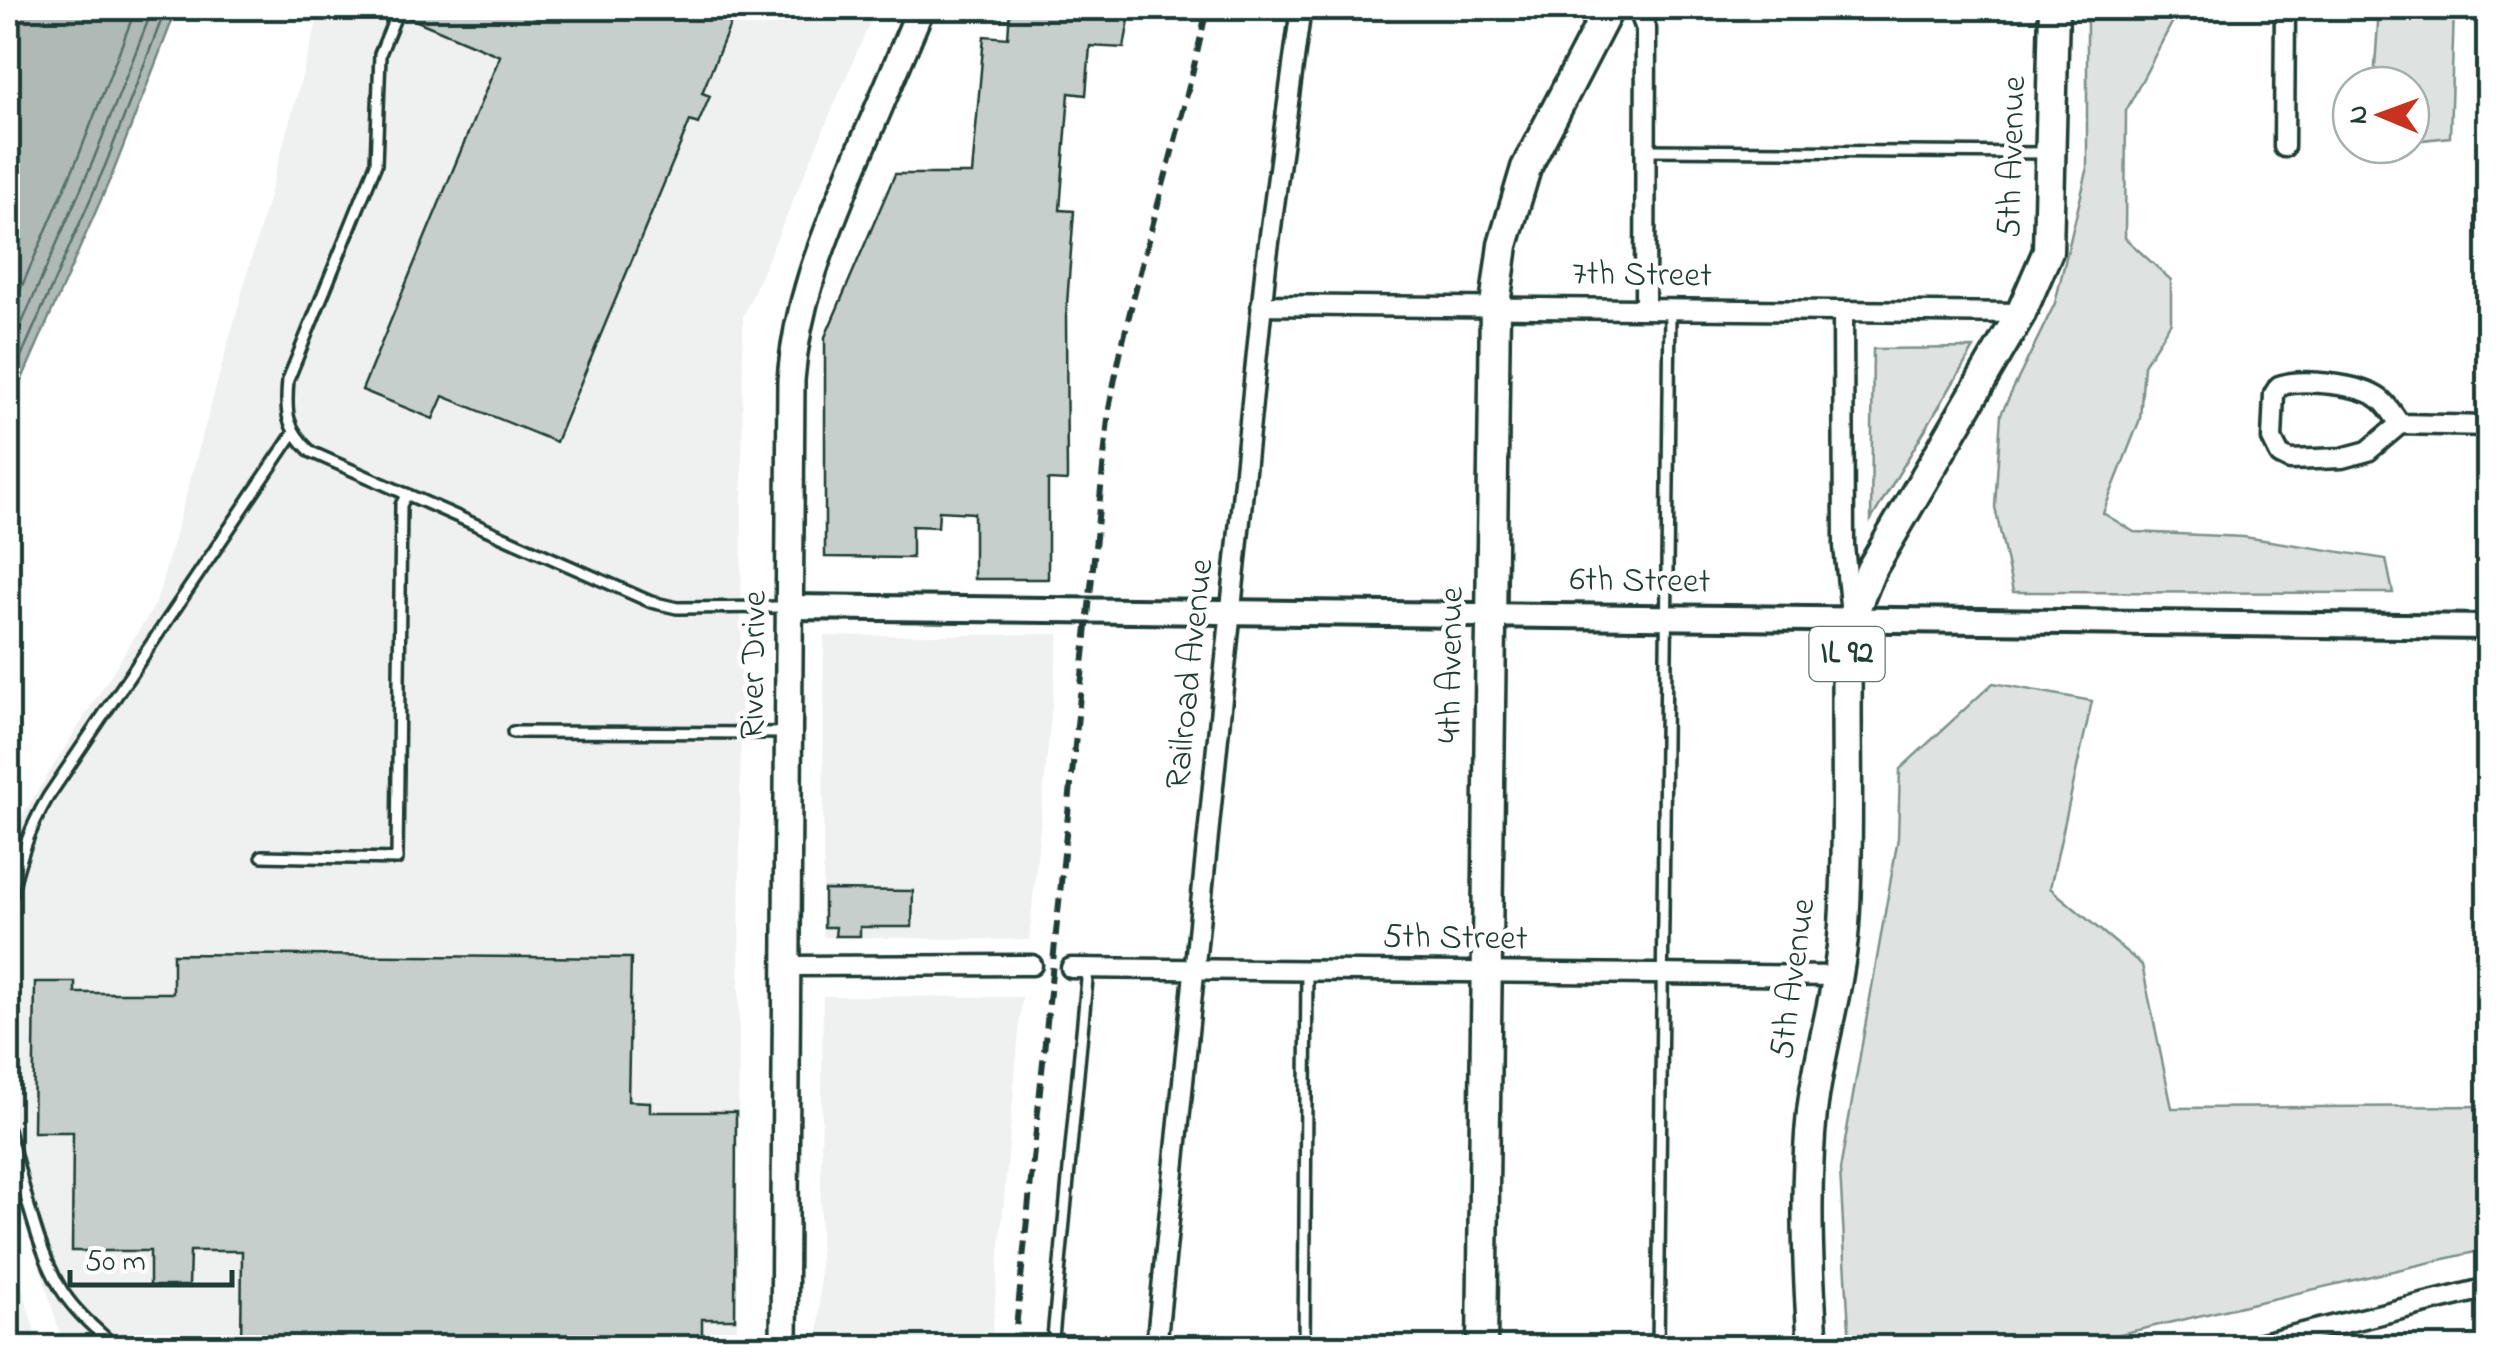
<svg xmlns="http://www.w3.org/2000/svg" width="2496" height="1355" font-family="'Indie Flower',sans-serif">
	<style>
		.built { fill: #eef1f0 }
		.green { fill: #dee3e2; stroke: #7e908b; stroke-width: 2.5 }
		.water { fill: #afbab7; stroke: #758883; stroke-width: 2.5 }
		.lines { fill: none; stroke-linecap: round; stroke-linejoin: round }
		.shore { stroke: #596f68; stroke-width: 2.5 }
		.building { fill: #c7cfcc; stroke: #1f3d34; stroke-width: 2.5 }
		.service-casing { stroke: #1f3d34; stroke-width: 16 }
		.minor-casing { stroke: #1f3d34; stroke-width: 25 }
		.tertiary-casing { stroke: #1f3d34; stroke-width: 30 }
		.secondary-casing { stroke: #1f3d34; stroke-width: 32 }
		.primary-casing { stroke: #1f3d34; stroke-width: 35 }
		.service { stroke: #fff; stroke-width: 9 }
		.minor { stroke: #fff; stroke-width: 18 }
		.tertiary { stroke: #fff; stroke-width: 22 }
		.secondary { stroke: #fff; stroke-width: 25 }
		.primary { stroke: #fff; stroke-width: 28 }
		.rail { stroke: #1f3d34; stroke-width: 6; stroke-dasharray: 15 8; stroke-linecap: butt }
		.labels { text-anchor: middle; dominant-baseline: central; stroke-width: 9; stroke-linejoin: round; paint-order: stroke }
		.shield { fill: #fff; stroke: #627771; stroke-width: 2.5 }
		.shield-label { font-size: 32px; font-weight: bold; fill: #1f3d34 }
		.street-label { font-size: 35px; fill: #1f3d34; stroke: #fff }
	</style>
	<rect width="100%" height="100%" fill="#fff"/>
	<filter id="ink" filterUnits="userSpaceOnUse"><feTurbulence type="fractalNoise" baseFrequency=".01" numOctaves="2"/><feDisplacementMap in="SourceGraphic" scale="20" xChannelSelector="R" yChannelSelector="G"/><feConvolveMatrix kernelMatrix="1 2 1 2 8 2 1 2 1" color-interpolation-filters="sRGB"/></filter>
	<g filter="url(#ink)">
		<path class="built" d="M321,8H876L743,317L737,1347H64L8,1160V854L15,827L156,603Z
			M1059,634L1029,940L823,937L824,636Z
			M823,996L1022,997L991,1347H819Z
			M8,1237L39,1347H8Z"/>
		<path class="green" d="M2136,8H2167L2176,15L2126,111L2125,238L2171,280V322L2144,365L2140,419L2103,513L2134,532L2244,537L2386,559L2393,593L2013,592L1995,507L2001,414L2055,303L2087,171V14Z
			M2379,8H2454L2450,137L2412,141L2411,85H2384L2375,67Z
			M1974,348L1871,520L1873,349Z
			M1993,683L2092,701L2050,888L2142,965L2172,1108L2488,1106V1249L2064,1347H1850L1840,1170L1898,838L1900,769Z"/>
		<path class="water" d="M8,8H177L114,170L8,411Z"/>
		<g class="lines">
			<path class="shore" d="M8,318L79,155L136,8
				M8,355L93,161L153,8
				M8,386L105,166L166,8"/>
		</g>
		<path class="building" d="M407,8H737L702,93L710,96L698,124L690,121L556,442L443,396L433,419L362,390L500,56L405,16Z
			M1010,8H1131L1124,48L1090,46L1086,95L1069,93L1060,210L1074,211L1066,317L1067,481L1048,480V579H974V513L939,511L938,527L912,526V558L825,557V337L895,174H972L984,36L1008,38Z
			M824,890L913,891L912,927H860V936H835L836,927H824Z
			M173,954L631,958L628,1101L650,1102V1112H736L735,1319H702V1348H241L242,1251H190L189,1286H150V1251H72L73,1132H33L35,982H75V993H173Z"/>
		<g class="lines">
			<g class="service-casing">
				<path id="service" d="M399,8L380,54L376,164L288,380C285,413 286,428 311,452L651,602L677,608L788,607
					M1646,150L2049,153
					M513,732L786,733
					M262,856L397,859L401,505L407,494
					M8,907C17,868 27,832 48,797L293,434
					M8,1130C23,1180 37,1257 67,1298C81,1317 99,1332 117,1348
					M1052,1348L1088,969
					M1304,1348L1307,970
					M1658,1348L1670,310"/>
			</g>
			<g class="minor-casing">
				<path id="minor" d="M1638,8L1646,29L1645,308
					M2284,147L2285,8
					M1261,305L2021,313
					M1843,313L1844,546L1851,614
					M2400,424C2394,416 2388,405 2380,399C2360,384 2301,378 2279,386L2274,394L2272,439L2280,455L2290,460L2342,458L2368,451L2400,424L2488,426
					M786,966L1032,965
					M1071,968L1839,976
					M1156,1348L1266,264L1301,8
					M2241,1348L2488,1288"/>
			</g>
			<g class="tertiary-casing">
				<path id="tertiary" d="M791,607L2488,627"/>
			</g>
			<g class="secondary-casing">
				<path id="secondary" d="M784,1348L791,380C797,301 824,238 854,165C877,113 899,60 921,8"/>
			</g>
			<g class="primary-casing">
				<path id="primary" d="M1482,1348L1495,305L1503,245L1526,168L1609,8
					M1813,1348C1808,1270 1804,1190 1812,1112C1819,1049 1840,989 1844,925C1850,835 1845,742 1847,652L1851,619L1871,570L2021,313L2048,251L2054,8"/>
			</g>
			<use href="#service" class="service"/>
			<use href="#minor" class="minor"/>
			<use href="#tertiary" class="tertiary"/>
			<use href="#secondary" class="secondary"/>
			<use href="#primary" class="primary"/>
			<path class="rail" d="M1014,1348L1109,409C1134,273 1179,143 1207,8"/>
		</g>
	</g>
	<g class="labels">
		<rect class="shield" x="1809.5" y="627" width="75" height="54" rx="8"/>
		<g class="shield-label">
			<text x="1847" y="654">IL 92</text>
		</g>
		<g class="street-label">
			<text transform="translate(2013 157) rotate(-88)">5th Avenue</text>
			<text transform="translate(1642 276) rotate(1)">7th Street</text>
			<text transform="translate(1640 582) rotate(1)">6th Street</text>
			<text transform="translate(755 665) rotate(-89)">River Drive</text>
			<text transform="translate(1452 665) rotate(-89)">4th Avenue</text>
			<text transform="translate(1191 674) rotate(-84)">Railroad Avenue</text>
			<text transform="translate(1455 939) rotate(1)">5th Street</text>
			<text transform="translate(1794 979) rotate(-82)">5th Avenue</text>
		</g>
	</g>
	<rect width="2496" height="1355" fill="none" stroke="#fff" stroke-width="40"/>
	<rect x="20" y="20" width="2456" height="1315" fill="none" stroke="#1f3d34" stroke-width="4" filter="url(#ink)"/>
	<g transform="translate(2381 115) rotate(271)"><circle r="48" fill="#ffffff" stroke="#a5b1ae" stroke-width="2.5"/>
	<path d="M0-8L18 38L0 25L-18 38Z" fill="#c8321e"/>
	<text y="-15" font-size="28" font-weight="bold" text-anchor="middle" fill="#1f3d34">N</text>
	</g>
	<path d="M70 1270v15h162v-15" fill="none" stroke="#1f3d34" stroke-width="5"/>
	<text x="85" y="1270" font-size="30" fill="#1f3d34" stroke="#ffffff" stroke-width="8" paint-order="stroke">50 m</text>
</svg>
